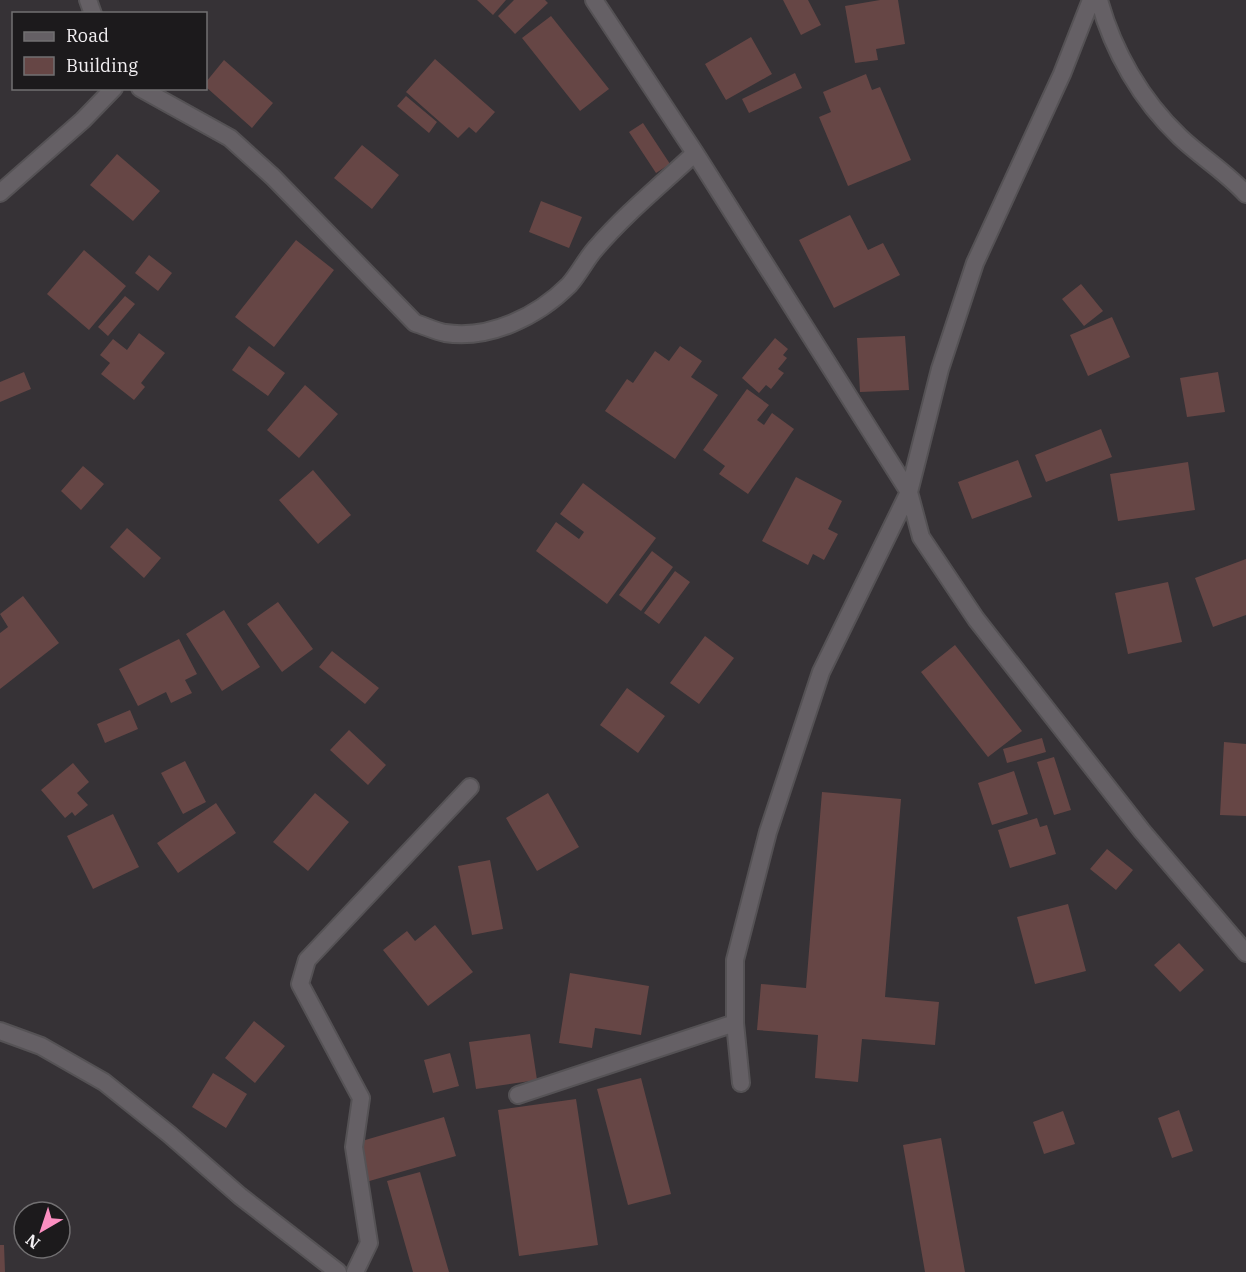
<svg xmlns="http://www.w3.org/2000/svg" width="1246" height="1272" font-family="'IBM Plex Serif',serif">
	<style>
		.building { fill: #664645 }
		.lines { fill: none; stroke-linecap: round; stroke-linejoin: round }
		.minor-casing { stroke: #555255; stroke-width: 20 }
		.minor { stroke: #656065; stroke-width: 16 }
	</style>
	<rect width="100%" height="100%" fill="#363236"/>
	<path class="building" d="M477,0H506L493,15Z
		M514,0H545L548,3L515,34L498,16Z
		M783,0H808L821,25L801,35Z
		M880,0H898L905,44L876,49L878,60L855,63L845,6Z
		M551,16L609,89L580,111L522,38Z
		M751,37L772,74L726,100L705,64Z
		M435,59L495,112L476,133L469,127L458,138L406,92Z
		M224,60L273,103L252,128L206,87V82Z
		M795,73L802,88L749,113L742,99Z
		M866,74L872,90L880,87L911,160L848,186L819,117L831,112L823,92Z
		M406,96L437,122L429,133L397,106Z
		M643,123L670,164L656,173L629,132Z
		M362,145L399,175L372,209L334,178Z
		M117,154L160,191L133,221L90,185Z
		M541,201L582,217L569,248L529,232Z
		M850,215L868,250L883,243L900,275L834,308L799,240Z
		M296,240L334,270L274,347L235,317Z
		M84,250L126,286L89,330L47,294Z
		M149,255L172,273L158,291L135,273Z
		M1081,284L1103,311L1084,326L1062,299Z
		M125,296L135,304L108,336L98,327Z
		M1112,317L1130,357L1088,376L1070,335Z
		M139,333L165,353L141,383L145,387L134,400L101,374L110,363L100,355L113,339L127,350Z
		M905,336L909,390L860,392L857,338Z
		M775,338L788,349L783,355L787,358L778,369L784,373L771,389L766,385L759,393L742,378Z
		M249,346L285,373L268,396L232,370Z
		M680,346L702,361L691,377L718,395L675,459L605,411L627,379L633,383L655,351L669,361Z
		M24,372L31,389L0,402V382Z
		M1218,372L1225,412L1187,417L1180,378Z
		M305,385L338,414L299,458L267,430Z
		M747,389L769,405L757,420L764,425L772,413L794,429L748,494L719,474L725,466L703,450Z
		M1101,429L1112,457L1046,482L1035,455Z
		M1018,460L1032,497L972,519L958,482Z
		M1188,462L1195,510L1118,521L1110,474Z
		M83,466L104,484L81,510L61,491Z
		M313,470L351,515L318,544L279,500Z
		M796,477L842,501L828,529L838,534L824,560L813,554L808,565L762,541Z
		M583,483L656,538L607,604L536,551L556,522L579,539L584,532L560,514Z
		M127,528L161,558L144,578L110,547Z
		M652,551L673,567L641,611L619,595Z
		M1246,559V615L1213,627L1195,578Z
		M675,571L690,582L659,624L644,613Z
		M1168,582L1182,642L1128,654L1115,593Z
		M23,596L59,643L0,689V633L8,627L0,614Z
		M278,602L313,649L282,672L247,624Z
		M224,610L260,667L222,691L186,634Z
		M705,636L734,658L699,704L670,683Z
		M179,639L197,674L185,680L192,693L171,703L166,692L138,706L119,669Z
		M955,645L1022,731L988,757L921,672Z
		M332,651L379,688L365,704L319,667Z
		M627,688L665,716L638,753L600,725Z
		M130,710L138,729L105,743L97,724Z
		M349,730L386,765L368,785L330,750Z
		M1042,738L1046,752L1007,763L1003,749Z
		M1224,742L1246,744V816L1220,815Z
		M1054,757L1071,810L1054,815L1037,762Z
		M185,761L206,802L183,814L161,773Z
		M73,763L89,782L77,793L88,805L75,816L72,812L65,818L41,790Z
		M1014,771L1028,814L992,825L978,783Z
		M822,792L901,799L885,997L939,1002L935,1045L862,1039L858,1082L815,1078L818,1035L757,1030L761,984L806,988Z
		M315,793L349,822L308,871L273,842Z
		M548,793L579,847L537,871L506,818Z
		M216,803L236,833L178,873L157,843Z
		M113,814L139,867L93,889L67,836Z
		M1037,818L1040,827L1047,825L1056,854L1010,868L998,830Z
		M1107,849L1133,870L1116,890L1090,869Z
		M490,860L503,929L472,935L458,866Z
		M1068,904L1086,971L1035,984L1017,917Z
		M435,925L473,972L428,1006L383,950L407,931L415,941Z
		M1179,943L1204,970L1180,992L1154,965Z
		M570,973L649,986L641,1035L595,1028L592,1048L559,1043Z
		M254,1021L285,1046L255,1083L225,1058Z
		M530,1034L537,1080L476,1089L469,1042Z
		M450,1053L459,1086L433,1093L424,1060Z
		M213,1073L247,1094L226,1128L192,1107Z
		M641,1078L671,1194L628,1205L597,1089Z
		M576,1099L598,1245L519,1256L498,1110Z
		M1179,1110L1193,1151L1172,1158L1158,1118Z
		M1063,1111L1075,1144L1044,1154L1033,1122Z
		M444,1117L456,1156L366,1182L355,1143Z
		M941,1138L965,1272H925L903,1145Z
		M420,1172L449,1272H413L387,1181Z
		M0,1245H4L5,1272H0Z"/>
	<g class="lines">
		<g class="minor-casing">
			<path id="minor" d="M88,0L93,14
				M594,0L695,153L909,492L921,537L976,619L1142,831L1246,953
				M1099,0C1113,51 1141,100 1180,137C1201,157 1226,172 1246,194
				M140,88L230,138L273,177L415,323C425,326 435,331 445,333C490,340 538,316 569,285C579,274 586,259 596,248C626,213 662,184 695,153
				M0,193L83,120L114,88
				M0,1031L41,1046L104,1082L169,1134L240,1196L338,1272
				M741,1083L735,1023V960L768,832L821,672L909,492L940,369L975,263L1062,74L1091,0
				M518,1095L735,1023
				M355,1272L369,1243L354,1147L361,1098L300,984L307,960L470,787"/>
		</g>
		<use href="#minor" class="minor"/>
	</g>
	<rect x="12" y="12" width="195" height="78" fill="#1c1a1c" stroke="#727072" stroke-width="1.5"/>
	<rect x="24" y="32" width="30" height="9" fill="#656065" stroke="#727072" stroke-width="1.5"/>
	<text x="66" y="42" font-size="18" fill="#f3f0f3">Road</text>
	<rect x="24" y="57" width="30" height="18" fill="#664645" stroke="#727072" stroke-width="1.5"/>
	<text x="66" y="72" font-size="18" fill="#f3f0f3">Building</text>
	<g transform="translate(42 1230) rotate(219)"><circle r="28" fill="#1c1a1c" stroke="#727072" stroke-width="1.5"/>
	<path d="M0-4.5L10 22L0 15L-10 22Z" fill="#fc8fc1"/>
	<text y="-9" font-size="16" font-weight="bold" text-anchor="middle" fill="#f3f0f3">N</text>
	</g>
</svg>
